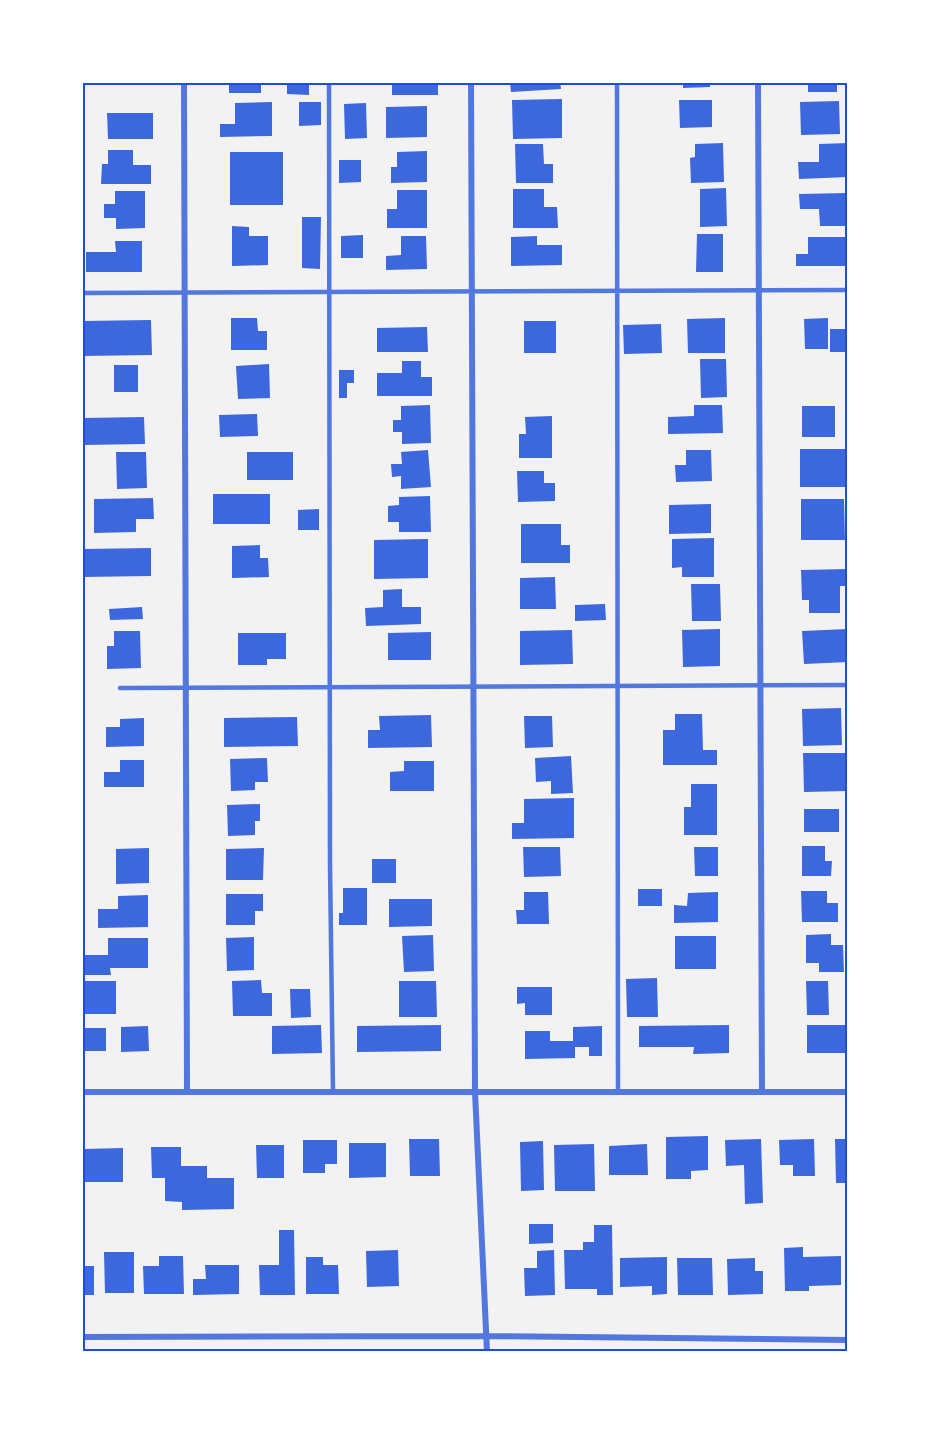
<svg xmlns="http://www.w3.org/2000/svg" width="930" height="1434" font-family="'Fira Sans Condensed',sans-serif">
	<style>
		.building { fill: #3d67dc }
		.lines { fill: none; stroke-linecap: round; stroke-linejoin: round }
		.service { stroke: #5277de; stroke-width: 4.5 }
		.minor { stroke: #5277de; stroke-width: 6 }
		.neatline { fill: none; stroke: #1d4ed8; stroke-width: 2 }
	</style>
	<rect width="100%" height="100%" fill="#f2f2f2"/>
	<path class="building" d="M229,82H261V93H229Z
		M287,82H309V95L287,94Z
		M392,82H438V95H392Z
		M510,82H560L561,89L511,92Z
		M683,82H710V87L683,88Z
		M808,82H837V92H808Z
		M562,99V138L513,139L512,100Z
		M679,100H712V127L680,128Z
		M839,101L840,134L801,135L800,102Z
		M272,102V136L220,137V124H235V103Z
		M299,102H321V125L299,126Z
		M366,103L367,138L345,139L344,104Z
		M427,106V137L386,138V107Z
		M107,113H153V139H108Z
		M723,143L724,182L691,183L690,158L695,157V144Z
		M848,143V177L799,179L798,162H819V144Z
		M515,144H543L544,164H553V183H516Z
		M108,150H133V165H151V184H101L102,164H108Z
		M427,151V182L391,183V167H397V152Z
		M230,152H283V205H230Z
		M339,160H361V182L339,183Z
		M726,188L727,226L700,227V189Z
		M513,189H544V207H557L558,228H513Z
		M397,190H427V228H387V209H397Z
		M115,191H145V228L116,229V218H104V204H115Z
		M848,193V226H820L819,209H800L799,194Z
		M302,217H321L320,269L302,268Z
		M232,226L249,227V236H268V265L232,266Z
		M697,234H723V272H696Z
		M363,235V258H341V236Z
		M401,236H426L427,269L386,270V256L401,255Z
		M537,236V245H562V265L511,266V237Z
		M808,237H845V266H796V254H808Z
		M115,241H142V272H86V252H116Z
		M231,318H257L258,331H267V350H231Z
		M725,318V353H688L687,319Z
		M828,318V349H805L804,319Z
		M151,320L152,355L82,356V321Z
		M524,321H556V353H524Z
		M661,324L662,353L624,354L623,325Z
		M427,327L428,352H377V328Z
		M830,329H848V352H830Z
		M700,359H726L727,397L701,398Z
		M402,361H421V377H432V396H377V373H402Z
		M269,364L270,398L238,399L236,366Z
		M114,365H138V392H114Z
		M339,370H354V383H347V398H339Z
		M430,405L431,443L402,444V432H393V420H401V406Z
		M694,405H722L723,433L668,434V417L694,416Z
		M802,406H835V437H802Z
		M257,414L258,436L220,437L219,415Z
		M552,416V458H519V434H526L525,417Z
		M144,417L145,444L82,445V418Z
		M800,449H848V487H800Z
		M428,450L431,487L401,489V476L392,477L391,464H402L401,452Z
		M686,450H711L712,481L676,482L675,465H686Z
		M116,452H146L147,488L117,489Z
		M247,452H293V480H247Z
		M517,471H544V483H555V501L518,502Z
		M213,494H270V524H213Z
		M430,496L431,532H399V522H388V506L399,505V497Z
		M153,498L154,519H136V532L94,533V499Z
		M801,499H844L845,540H801Z
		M711,504V533L669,534V505Z
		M319,509V530H298V510Z
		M521,524H561V545H570V563H521Z
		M714,538V577H682V567L672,568V539Z
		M428,539V578L374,579V540Z
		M260,545V558H268L269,577L232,578V546Z
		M151,548V576L82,577V549Z
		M848,569V586H840V613H809V600H802L801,570Z
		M555,577L556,609H520V578Z
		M691,584H720L721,621H692Z
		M402,589V607H421V624L366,626L365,608L383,607V590Z
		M605,604L606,620L575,621V605Z
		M142,607L143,619L110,620L109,609Z
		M720,629V666L683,667L682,630Z
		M848,629V662L804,664L802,631Z
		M572,630L573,664L520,665V631Z
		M114,631H140L141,668L107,669V646H114Z
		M431,632V660H388V633Z
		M238,633H286V659H267V665H238Z
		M841,708L842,745L803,746L802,709Z
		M675,714H702L703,750H717V765H663V730H675Z
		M431,715L432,747L368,748V730H380L379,716Z
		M524,716H552L553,747L525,748Z
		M297,717L298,746L224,747V718Z
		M144,718V746L106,747V727H120V719Z
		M803,753H848V791L804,792Z
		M571,756L573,793L551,794V781L536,782L535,758Z
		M267,758L268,782H255V790L231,791L230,759Z
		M120,760H144V787H104V772H120Z
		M404,761H434V791H390V772L404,771Z
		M691,784H717V835H684V807H691Z
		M574,798V838L512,839V823H524V799Z
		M260,804V821H255V835L228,836L227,805Z
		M804,809H839V832H804Z
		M802,846H825V861H832L831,876H802Z
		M523,847H560L561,876L524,877Z
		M694,847H718V876H695Z
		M149,848V883L116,884V849Z
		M264,848L263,880H226V849Z
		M372,859H396V883H372Z
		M343,888H367V925H339V913H343Z
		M638,889H662V906H638Z
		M801,891H827V903H838V922H802Z
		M524,892H548L549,924H517L516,910H524Z
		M718,892V922L674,923V905L687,906L688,893Z
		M226,894H263V911H255V925H226Z
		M148,895V927L98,928V909H118V896Z
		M389,899H432V926L389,927Z
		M831,934V945H843L844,972H819V963H806V935Z
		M433,935L434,971L404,972L402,936Z
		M675,936H716V969H675Z
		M254,937V970L227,971L226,938Z
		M108,938H148V968H110L111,975H82V955H108Z
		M657,978L658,1017H627L626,979Z
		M261,980L262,993H272V1016H233L232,981Z
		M82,981H116V1014H82Z
		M399,981H436L437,1017H399Z
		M806,981H828L829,1015H807Z
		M517,987H552V1015H525V1003L517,1004Z
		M290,989H310L311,1017L291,1018Z
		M321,1025L322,1053L272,1054V1026Z
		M441,1025V1051L357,1052V1026Z
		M729,1025V1053L693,1054L694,1047H639V1026Z
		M807,1025H848V1053H807Z
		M148,1026L149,1051L121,1052V1027Z
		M602,1026V1056H589V1047H575V1058L525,1059V1031H550V1041H573V1027Z
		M85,1028H106V1051H85Z
		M708,1136V1170L691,1171V1179H666V1137Z
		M409,1139H439L440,1176H410Z
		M761,1139L763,1203L745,1204L744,1165L726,1166L725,1140Z
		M814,1139L815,1176H793V1165H780L779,1140Z
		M835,1139H848V1183H836Z
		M303,1140H337V1164H325V1173H303Z
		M543,1141L544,1190L521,1191L520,1142Z
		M349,1143H386V1177L349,1178Z
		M594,1144L595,1191H555L554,1145Z
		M647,1144L648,1175H609V1146Z
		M256,1145H284V1178H257Z
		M151,1147H181V1166H207V1178H234V1209L182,1210V1202L165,1201V1178H152Z
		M123,1148V1182H84V1149Z
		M529,1224H553V1243L529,1244Z
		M594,1225H612L613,1295H597V1289H565L564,1250H583V1242H594Z
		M279,1230H294L295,1295H260L259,1265H279Z
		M803,1247V1257L841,1256V1285L809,1286V1291H785L784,1248Z
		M398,1250L399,1286L367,1287L366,1251Z
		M554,1250L555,1295L525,1296L524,1268H537V1251Z
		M104,1252H134V1293H105Z
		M82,1256H85V1266H94V1295H82Z
		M159,1256H183L184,1294H144L143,1266H159Z
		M306,1257H323V1265H338L339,1294H306Z
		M667,1257V1294L652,1295V1286L620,1287V1258Z
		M677,1258H712L713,1295H678Z
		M755,1258V1271H763V1294L728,1295L727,1259Z
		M205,1265H239V1294L193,1295V1279H206Z"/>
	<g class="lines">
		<path class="service" d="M329,82L330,864L333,1092
			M617,82L618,1092
			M82,293L848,290
			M120,688L848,685"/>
		<path class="minor" d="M184,82L187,1092
			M471,82L475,1092L487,1352
			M758,82L762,1092
			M82,1092H848
			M82,1337L486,1336L848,1340"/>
	</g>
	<rect width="930" height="1434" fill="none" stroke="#ffffff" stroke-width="168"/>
	<rect x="84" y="84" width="762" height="1266" class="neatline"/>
</svg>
